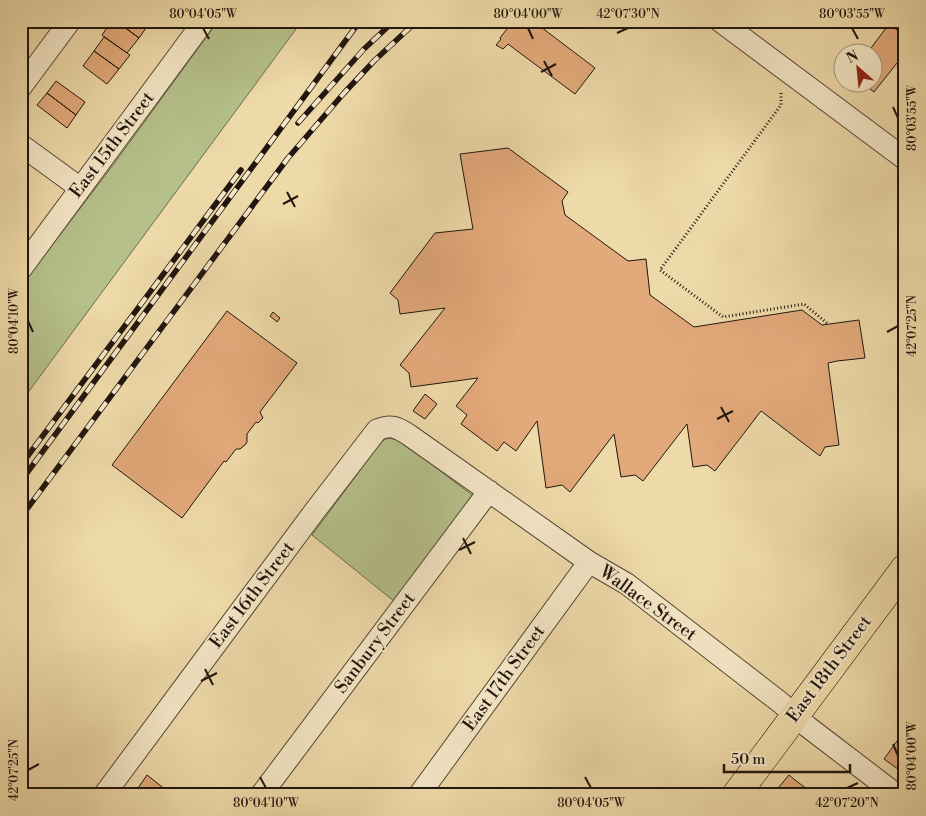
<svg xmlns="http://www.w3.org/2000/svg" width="926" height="816" font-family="'Libre Bodoni',serif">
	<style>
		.green { fill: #b5c08a; stroke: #6b6b4c }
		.building { fill: #e2a97a; stroke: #21160f }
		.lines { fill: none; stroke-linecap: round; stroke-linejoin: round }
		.minor-casing { stroke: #544735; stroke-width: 23 }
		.major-casing { stroke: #21160f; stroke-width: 29 }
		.path { stroke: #21160f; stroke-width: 3; stroke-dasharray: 1 2.5; stroke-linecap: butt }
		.minor { stroke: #f4e6c6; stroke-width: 21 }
		.major { stroke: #eed9a8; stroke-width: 28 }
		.rail-casing { stroke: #21160f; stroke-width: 5.5 }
		.rail { stroke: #f4e6c6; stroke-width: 4; stroke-dasharray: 11; stroke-linecap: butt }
		.ticks { fill: none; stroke: #21160f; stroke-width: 2 }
		.labels { text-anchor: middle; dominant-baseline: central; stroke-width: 4; stroke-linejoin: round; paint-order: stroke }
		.street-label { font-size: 18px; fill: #21160f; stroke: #f4e6c6 }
		.neatline { fill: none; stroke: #21160f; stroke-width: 2 }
		.ticks-label { font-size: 12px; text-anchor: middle; fill: #21160f }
	</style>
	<rect width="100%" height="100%" fill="#eed9a8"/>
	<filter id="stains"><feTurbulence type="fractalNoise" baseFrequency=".004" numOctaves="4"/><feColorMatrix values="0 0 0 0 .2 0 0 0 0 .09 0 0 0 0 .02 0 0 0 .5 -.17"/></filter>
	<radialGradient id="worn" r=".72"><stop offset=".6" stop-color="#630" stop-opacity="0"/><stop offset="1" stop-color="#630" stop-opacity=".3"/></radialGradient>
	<path class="green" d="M218,21H302L21,402V286L113,165Z
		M389,438L401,441L476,498L395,602L312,535L379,445L384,440Z"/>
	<path class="building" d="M112,21H116L139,38L127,53L102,35Z
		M116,21H151L139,38Z
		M513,21H533L595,68L575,94L508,44L503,49L496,45L501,39L500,38Z
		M889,24L905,36V53L874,92L861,82H874V52H868Z
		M104,37L130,55L119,69L94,51Z
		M94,51L119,69L107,84L83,66Z
		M905,57V72L897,68Z
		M56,81L85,102L76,115L47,93Z
		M47,93L76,115L67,128L37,105Z
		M508,148L568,192L562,201L565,215L628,261L646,259L650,295L694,327L802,310L822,325L859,320L865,358L837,361L828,363L839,445L825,447L820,456L761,411L715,471L707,465L693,467L687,424L643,481L635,475L621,477L614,434L570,492L562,485L546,488L537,421L516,451L504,442L497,451L461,424L467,415L456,406L478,378L411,387L409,373L400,365L445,308L400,314L398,300L390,293L435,233L473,229L460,154Z
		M227,311L297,363L260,412L263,418L258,423L256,422L247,434V442L245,445L240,449H236L226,462L224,461L182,518L112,465Z
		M273,312L280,318L277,322L270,316Z
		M425,394L437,404L425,419L413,411Z
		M902,734L905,736V768L902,772L884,759Z
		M147,775L171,794L170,795H131L132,793L134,794Z
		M789,775L795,780L815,795L773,794Z"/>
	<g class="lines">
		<g class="minor-casing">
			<path id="minor" d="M720,21L905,159
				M21,87L70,21
				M21,145L80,188
				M21,269L204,21
				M104,795L314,512L377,430C391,424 397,427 409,435L589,562L627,584L781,703L808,727L897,795
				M261,795L489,491
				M419,795L589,562"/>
		</g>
		<g class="major-casing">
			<path id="major" d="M736,795L905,568"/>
		</g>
		<path class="path" d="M781,93V105L660,270L723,317L804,304L828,324"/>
		<use href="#minor" class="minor"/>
		<use href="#major" class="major"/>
		<g class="rail-casing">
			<path id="rail" d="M298,123L364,49L394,21
				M21,465L241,170
				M21,481L360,21
				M21,517L288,158L344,93L375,60L417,21"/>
		</g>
		<use href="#rail" class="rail"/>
	</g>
	<path class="ticks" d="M203,28L209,39M528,28L533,39M852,28L858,39M617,33L628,28M544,61L552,76M541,72L556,64M893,107L898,118M287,192L295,207M283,204L298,196M28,321L33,332M887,332L898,326M721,407L729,422M717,419L733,411M463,538L471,554M459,550L475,542M205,669L213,685M201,681L217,673M893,744L898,756M28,770L39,764M260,777L266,788M585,777L591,788M847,788L858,783"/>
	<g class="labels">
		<g class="street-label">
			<text transform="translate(112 145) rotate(-53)">East 15th Street</text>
			<text transform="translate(252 595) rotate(-53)">East 16th Street</text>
			<text transform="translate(648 603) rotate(36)">Wallace Street</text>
			<text transform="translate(375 643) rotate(-53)">Sanbury Street</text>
			<text transform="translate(829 669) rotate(-53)">East 18th Street</text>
			<text transform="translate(504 678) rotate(-54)">East 17th Street</text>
		</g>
	</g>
	<rect width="926" height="816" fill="none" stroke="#eed9a8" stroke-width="55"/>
	<g transform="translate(858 68) rotate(333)"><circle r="24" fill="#f4e6c6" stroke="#a0937d"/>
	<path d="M0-4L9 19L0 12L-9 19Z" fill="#8f2418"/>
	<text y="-8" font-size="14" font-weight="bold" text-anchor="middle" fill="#21160f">N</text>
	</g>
	<path d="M724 764v8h126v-8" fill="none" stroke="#21160f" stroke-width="2.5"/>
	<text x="731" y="764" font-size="15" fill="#21160f" stroke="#f4e6c6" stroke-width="4" paint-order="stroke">50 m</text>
	<rect x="28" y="28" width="870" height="760" class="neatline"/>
	<g class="ticks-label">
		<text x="203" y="18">80°04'05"W</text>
		<text x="528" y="18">80°04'00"W</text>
		<text x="628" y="18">42°07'30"N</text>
		<text x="852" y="18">80°03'55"W</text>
		<text transform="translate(912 118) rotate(-90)" y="4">80°03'55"W</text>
		<text transform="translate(14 321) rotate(-90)" y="4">80°04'10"W</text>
		<text transform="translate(912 326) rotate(-90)" y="4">42°07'25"N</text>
		<text transform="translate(912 756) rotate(-90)" y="4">80°04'00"W</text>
		<text transform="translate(14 770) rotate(-90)" y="4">42°07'25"N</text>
		<text x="266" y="807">80°04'10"W</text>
		<text x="591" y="807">80°04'05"W</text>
		<text x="847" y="807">42°07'20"N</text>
	</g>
	<rect width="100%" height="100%" filter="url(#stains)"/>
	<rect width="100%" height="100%" fill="url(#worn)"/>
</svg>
